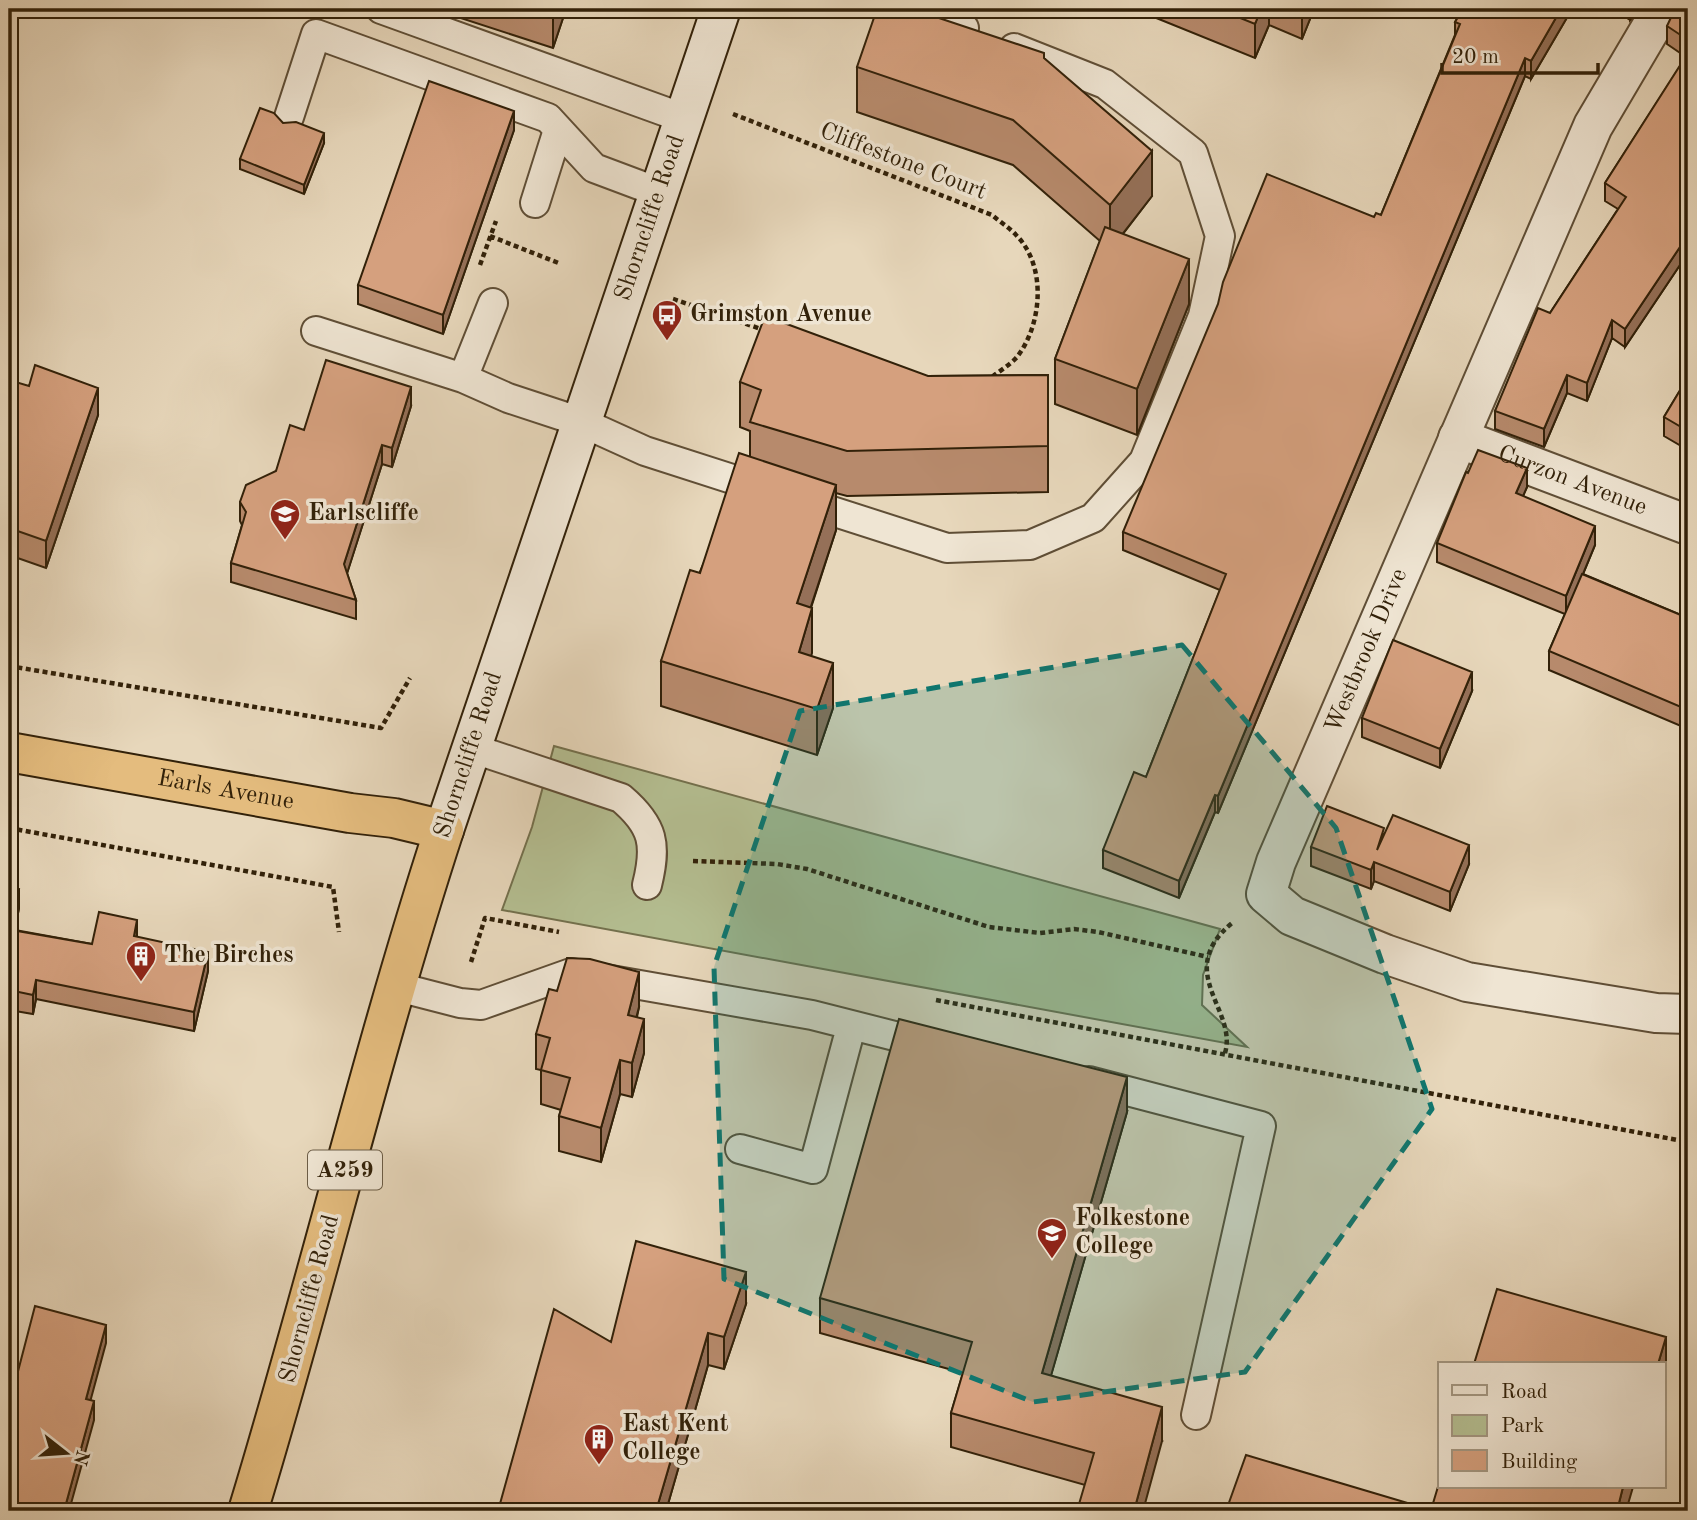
<svg xmlns="http://www.w3.org/2000/svg" width="1697" height="1520" font-family="'Old Standard TT',serif">
	<style>
		.green { fill: #b4be91; stroke: #73704d; stroke-width: 2 }
		.lines { fill: none; stroke-linecap: round; stroke-linejoin: round }
		.service-casing { stroke: #5f4e36; stroke-width: 32 }
		.minor-casing { stroke: #5f4e36; stroke-width: 42 }
		.secondary-casing { stroke: #322109; stroke-width: 42 }
		.trunk-casing { stroke: #322109; stroke-width: 42 }
		.path { stroke: #322109; stroke-width: 4.5; stroke-dasharray: 5 3.5; stroke-linecap: butt }
		.service { stroke: #efe5d3; stroke-width: 28 }
		.minor { stroke: #efe5d3; stroke-width: 38 }
		.secondary { stroke: #efe5d3; stroke-width: 38 }
		.trunk { stroke: #e4bc7e; stroke-width: 38 }
		.wall { fill: #b78a6c; stroke: #322109; stroke-width: 2 }
		.shaded-wall { fill: #957058; stroke: #322109; stroke-width: 2 }
		.building { fill: #d5a07e; stroke: #322109; stroke-width: 2 }
		.marked { fill: #0f766e; fill-opacity: 0.2; stroke: #0f766e; stroke-width: 5; stroke-dasharray: 14 9; stroke-linejoin: round }
		.labels { text-anchor: middle; dominant-baseline: central; stroke-width: 7; stroke-linejoin: round; paint-order: stroke }
		.shield { fill: #efe5d3; stroke: #6b5c46; stroke-width: 2 }
		.shield-label { font-size: 23px; font-weight: bold; fill: #322109 }
		.street-label { font-size: 24px; fill: #322109; stroke: #efe5d3 }
		.poi-label { font-size: 24px; font-weight: bold; fill: #322109; stroke: #efe5d3; text-anchor: start }
	</style>
	<rect width="100%" height="100%" fill="#e7d7bb"/>
	<filter id="stains"><feTurbulence type="fractalNoise" baseFrequency=".00286" numOctaves="4"/><feColorMatrix values="0 0 0 0 .2 0 0 0 0 .09 0 0 0 0 .02 0 0 0 .5 -.17"/></filter>
	<radialGradient id="worn" r=".72"><stop offset=".6" stop-color="#630" stop-opacity="0"/><stop offset="1" stop-color="#630" stop-opacity=".3"/></radialGradient>
	<path class="green" d="M554,746L1220,929L1203,975L1202,1005L1247,1047L502,910L532,827Z"/>
	<g class="lines">
		<g class="service-casing">
			<path id="service" d="M381,9L683,118
				M914,9L964,28
				M289,117L316,34L548,118L594,168L658,192
				M535,203L558,130
				M316,331L463,378L508,398L581,422L645,451L947,548L1030,545L1093,518L1144,461L1203,316L1220,236L1193,153L1105,84L1014,48
				M463,378L493,303
				M471,748L621,798C654,826 657,845 647,885
				M394,986L460,1003L481,1005L571,973L812,1015L930,1045
				M1089,1081L1261,1126L1196,1415
				M740,1149L813,1169L851,1027"/>
		</g>
		<g class="minor-casing">
			<g id="minor">
				<path d="M1662,9L1593,126L1276,862L1266,894L1292,916L1385,954L1467,982L1656,1013L1688,1014"/>
				<path id="s1" d="M1458,438L1688,525"/>
			</g>
		</g>
		<g class="secondary-casing">
			<g id="secondary">
				<path id="s2" d="M444,830L721,9"/>
			</g>
		</g>
		<g class="trunk-casing">
			<g id="trunk">
				<path id="s3" d="M9,752L350,813L394,818L444,830C371,1054 317,1285 248,1511"/>
			</g>
		</g>
		<path class="path" d="M733,114L992,215C1000,222 1010,228 1017,236C1047,267 1042,325 1017,357C1010,365 999,371 991,378
			M490,236L561,264
			M480,265L496,221
			M673,299L764,330
			M9,666L381,728L410,678
			M9,828L333,887L339,932
			M693,861L777,864L807,869L989,927L1040,933L1074,929L1098,932L1208,957
			M471,962L485,918L559,932
			M936,1000L1688,1142
			M1225,1053C1238,1010 1173,972 1232,923"/>
		<use href="#service" class="service"/>
		<use href="#minor" class="minor"/>
		<use href="#secondary" class="secondary"/>
		<use href="#trunk" class="trunk"/>
	</g>
	<path class="wall" d="M433,9H566L553,48Z
		M1134,9H1314L1302,39L1269,25L1255,58Z
		M1463,9H1572L1531,79L1525,76L1218,813L1215,812L1179,898L1103,868V850L1146,777L1220,590L1123,550V532L1374,217L1381,215L1455,35V22Z
		M1597,9H1609L1606,13Z
		M1613,9H1638L1630,20Z
		M1688,9V253L1625,347L1612,338L1587,401L1567,393L1544,447L1495,429V411L1550,313L1618,209L1605,201V183L1686,57L1667,44V26Z
		M1044,58L1152,196L1123,234L1189,304L1137,435L1055,404V359L1100,241L1013,165L857,112V67Z
		M283,123L324,143L304,194L240,169V159Z
		M514,130L443,334L358,304V285Z
		M1048,375V492L847,496L836,493V530L811,608V656L833,708L817,755L661,706V661L750,457V431L740,427V382L928,376Z
		M1688,377V450L1664,436V417Z
		M9,380L98,415L46,568L9,555Z
		M411,406L392,467L382,464L347,573L356,600V619L231,582V563L242,525L240,521V502L276,471L304,430Z
		M1527,487L1523,496L1595,545L1583,574L1688,618V729L1549,670V651L1565,614L1437,562V543Z
		M1472,691L1440,768L1362,737V718Z
		M1384,834L1469,864L1450,911L1374,881L1371,889L1311,866V847Z
		M9,887L19,908L15,930L92,944L137,937L208,971L194,1031L36,999L33,1014L9,1010Z
		M639,1007L637,1017L644,1053L632,1097L620,1094L601,1162L559,1151V1116L561,1110L541,1104V1070L536,1069V1034Z
		M1127,1112L1051,1375L1162,1441L1085,1485L951,1447V1413L963,1373L820,1333V1298Z
		M746,1304L724,1369L708,1365L666,1511H498L611,1342Z"/>
	<path class="shaded-wall" d="M553,9H566L553,48Z
		M1261,9H1269V25L1255,58V24Z
		M1302,9H1314L1302,39Z
		M1561,9H1572L1531,79V61Z
		M1630,9H1638L1630,20Z
		M1525,58V76L1218,813V796Z
		M514,111V130L443,334V315Z
		M324,133V143L304,194V185Z
		M1152,151V196L1110,250V205Z
		M1688,235V253L1625,347V329Z
		M1189,259V304L1137,435V389Z
		M1612,320V338L1587,401V383Z
		M1567,375V393L1544,447V429Z
		M411,387V406L392,467V448Z
		M98,388V415L46,568V541Z
		M382,445V464L344,583V564Z
		M1527,468V487L1516,512V493Z
		M836,485V530L797,649V603Z
		M1595,526V545L1566,615V596Z
		M812,608V653L799,697V652Z
		M833,663V708L817,755V709Z
		M1472,672V691L1440,768V749Z
		M1215,795V812L1179,898V881Z
		M1469,845V864L1450,911V892Z
		M1374,862V881L1371,889V870Z
		M19,889V908L11,949V930Z
		M137,920V939L134,936Z
		M208,952V971L194,1031V1012Z
		M639,972V1007L628,1049V1015Z
		M36,980V999L33,1014V995Z
		M644,1019V1053L632,1097V1063Z
		M620,1060V1094L601,1162V1128Z
		M1127,1077V1112L1042,1407V1373Z
		M746,1272V1304L724,1369V1337Z
		M106,1325V1343L86,1417V1399Z
		M708,1333V1365L666,1511H656Z
		M1666,1337V1371L1664,1378V1364H1658Z
		M94,1401V1420L69,1511H64Z
		M1162,1407V1441L1143,1511H1134Z
		M1623,1487H1633L1626,1511H1617Z"/>
	<path class="building" d="M877,9H912L1044,53V58L1152,151L1110,205L1013,120L857,67Z
		M1218,9H1261L1255,24Z
		M1463,9H1561L1531,61L1525,58L1218,796L1215,795L1179,881L1103,850L1134,772L1146,777L1226,574L1123,532L1218,304L1223,282L1267,174L1374,217L1376,213L1381,215L1460,24L1455,22Z
		M1675,9H1688V40L1667,26Z
		M1688,53V235L1625,329L1612,320L1587,383L1567,375L1544,429L1495,411L1538,308L1550,313L1626,197L1605,183Z
		M429,81L514,111L443,315L358,285Z
		M260,108L274,113L283,123L296,122L324,133L304,185L240,159Z
		M1105,227L1189,259L1137,389L1055,359Z
		M765,316L928,376L1048,375V446L847,451L750,422L761,390L740,382Z
		M326,360L411,387L392,448L382,445L344,564L356,600L231,563L246,512L240,502L246,485L276,471L290,425L304,430Z
		M35,365L98,388L46,541L9,528V380L29,386Z
		M1688,377V431L1664,417Z
		M1478,450L1527,468L1516,493L1595,526L1566,596L1437,543L1466,472L1468,473Z
		M739,453L836,485L797,603L812,608L799,652L833,663L817,709L661,661L690,570L700,573Z
		M1582,574L1688,618V710L1549,651Z
		M1393,640L1472,672L1440,749L1362,718Z
		M1327,806L1384,828L1377,850L1393,815L1469,845L1450,892L1374,862L1371,870L1311,847Z
		M9,887L19,889L11,930L92,944L99,912L137,920L134,936L208,952L194,1012L36,980L33,995L9,990Z
		M567,958L590,959L639,972L628,1015L644,1019L632,1063L620,1060L601,1128L559,1116L570,1078L541,1070L550,1038L536,1034L549,989L557,991Z
		M899,1019L1127,1077L1042,1373L1162,1407L1134,1511H1077L1094,1453L951,1413L972,1342L820,1298Z
		M636,1241L746,1272L724,1337L708,1333L656,1511H498L554,1309L611,1342Z
		M1497,1289L1666,1337L1658,1364H1474Z
		M35,1306L106,1325L86,1399L94,1401L64,1511H9V1406Z
		M1246,1455L1431,1510L1440,1480V1487H1623L1617,1511H1226Z"/>
	<path class="marked" d="M1182,645L1336,828L1432,1109L1245,1372L1033,1402L724,1279L714,967L800,711Z"/>
	<defs>
		<g id="bus-pin" transform="scale(1.575)"><path d="M0 17L-7.5 6A9.5 9.5 0 1 1 7.5 6Z" fill="#8f2418" stroke="#efe5d3"/><path d="M-5-6H5V4H4V6H2V4H-2V6H-4V4H-5ZM-3.5-4V0h7V-4ZM-3.5 1.2v1.5H-2V1.2ZM2 1.2v1.5H3.5V1.2Z" fill="#fff"/></g>
		<g id="school-pin" transform="scale(1.575)"><path d="M0 17L-7.5 6A9.5 9.5 0 1 1 7.5 6Z" fill="#8f2418" stroke="#efe5d3"/><path d="M0-5L7-2L0 1L-7-2ZM-4 1L0 2.5L4 1V4Q0 6-4 4Z" fill="#fff"/></g>
		<g id="building-pin" transform="scale(1.575)"><path d="M0 17L-7.5 6A9.5 9.5 0 1 1 7.5 6Z" fill="#8f2418" stroke="#efe5d3"/><path d="M-4-6H4V6H1V3H-1V6H-4ZM-2.5-4.3h1.7v1.8h-1.7ZM.8-4.3h1.7v1.8H.8ZM-2.5-1h1.7V.8h-1.7ZM.8-1h1.7V.8H.8Z" fill="#fff"/></g>
		<g id="university-pin" transform="scale(1.575)"><path d="M0 17L-7.5 6A9.5 9.5 0 1 1 7.5 6Z" fill="#8f2418" stroke="#efe5d3"/><path d="M0-5L7-2L0 1L-7-2ZM-4 1L0 2.5L4 1V4Q0 6-4 4Z" fill="#fff"/></g>
	</defs>
	<g fill-rule="evenodd">
		<use href="#bus-pin" x="667" y="315"/>
		<use href="#school-pin" x="285" y="514"/>
		<use href="#building-pin" x="141" y="956"/>
		<use href="#university-pin" x="1052" y="1233"/>
		<use href="#building-pin" x="599" y="1439"/>
	</g>
	<g class="labels">
		<rect class="shield" x="308" y="1150.5" width="74" height="39" rx="5"/>
		<g class="shield-label">
			<text x="345" y="1170">A259</text>
		</g>
		<g class="street-label">
			<text transform="translate(903 162) rotate(21)">Cliffestone Court</text>
			<text stroke="none"><textPath href="#s2" startOffset="646">Shorncliffe Road</textPath></text>
			<text stroke="none"><textPath href="#s1" startOffset="122">Curzon Avenue</textPath></text>
			<text transform="translate(1367 651) rotate(-67)">Westbrook Drive</text>
			<text transform="translate(469 755) rotate(-72)">Shorncliffe Road</text>
			<text stroke="none"><textPath href="#s3" startOffset="220">Earls Avenue</textPath></text>
			<text transform="translate(310 1299) rotate(-75)">Shorncliffe Road</text>
		</g>
		<g class="poi-label">
			<text x="690" y="315">Grimston Avenue</text>
			<text x="308" y="514">Earlscliffe</text>
			<text x="164" y="956">The Birches</text>
			<text x="1075" y="1219">Folkestone<tspan x="1075" dy="28">College</tspan></text>
			<text x="622" y="1425">East Kent<tspan x="622" dy="28">College</tspan></text>
		</g>
	</g>
	<rect width="1697" height="1520" fill="none" stroke="#e7d7bb" stroke-width="35"/>
	<rect x="10" y="10" width="1676" height="1499" fill="none" stroke="#322109" stroke-width="3.5"/>
	<rect x="18" y="18" width="1662" height="1485" fill="none" stroke="#322109" stroke-width="2"/>
	<rect x="1438" y="1362" width="228" height="126" fill="#efe5d3" stroke="#a39782" stroke-width="2"/>
	<rect x="1452" y="1385" width="35" height="10" fill="#efe5d3" stroke="#a39782" stroke-width="2"/>
	<text x="1501" y="1398" font-size="21" fill="#322109">Road</text>
	<rect x="1452" y="1415" width="35" height="21" fill="#b4be91" stroke="#a39782" stroke-width="2"/>
	<text x="1501" y="1432" font-size="21" fill="#322109">Park</text>
	<rect x="1452" y="1450" width="35" height="21" fill="#d5a07e" stroke="#a39782" stroke-width="2"/>
	<text x="1501" y="1468" font-size="21" fill="#322109">Building</text>
	<g transform="translate(66 1453) rotate(107)" stroke="#efe5d3" stroke-width="5" paint-order="stroke">
	<path d="M0-5L12 26L0 18L-12 26Z" fill="#322109"/>
	<text y="-10" font-size="19" font-weight="bold" text-anchor="middle" fill="#322109">N</text>
	</g>
	<path d="M1442 63v10h156v-10" fill="none" stroke="#322109" stroke-width="3.5"/>
	<text x="1452" y="63" font-size="21" fill="#322109" stroke="#efe5d3" stroke-width="5" paint-order="stroke">20 m</text>
	<rect width="100%" height="100%" filter="url(#stains)"/>
	<rect width="100%" height="100%" fill="url(#worn)"/>
</svg>
